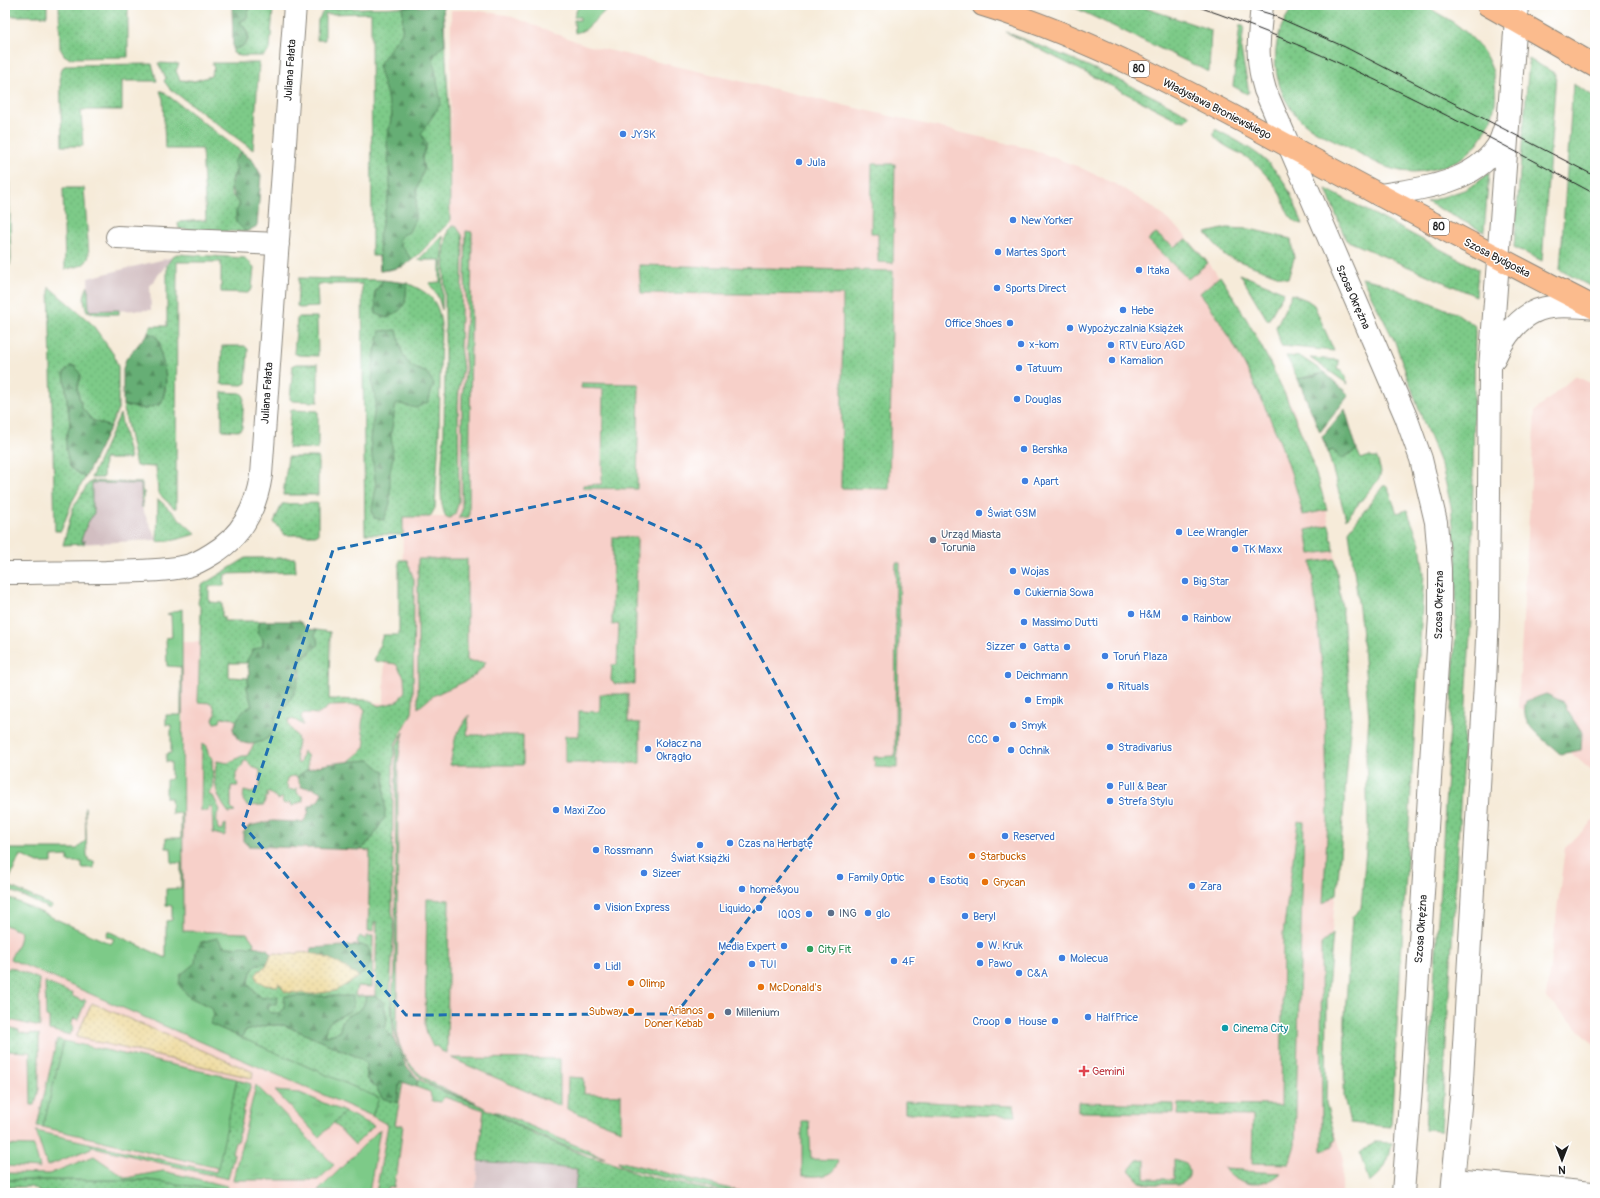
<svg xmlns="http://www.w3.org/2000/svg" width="1600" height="1198" font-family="Pangolin,sans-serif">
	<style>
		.built { fill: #f7d0c9 }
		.industrial { fill: #d2bec1 }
		.grass { fill: url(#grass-dots); stroke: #4c7352 }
		.forest { fill: url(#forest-firs); stroke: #416548 }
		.sand { fill: url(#sand-dots); stroke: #857b5d }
		.park { fill: url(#park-tufts); stroke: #4c7352 }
		.garden { fill: #7dca88; stroke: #4c7352 }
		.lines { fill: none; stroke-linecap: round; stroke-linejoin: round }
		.minor-casing { stroke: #89847a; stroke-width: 24 }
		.tertiary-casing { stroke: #89847a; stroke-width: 24 }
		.primary-casing { stroke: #89847a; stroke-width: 24 }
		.minor { stroke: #fff; stroke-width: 22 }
		.tertiary { stroke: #fff; stroke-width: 22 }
		.primary { stroke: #fbbb8d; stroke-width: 22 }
		.tram { stroke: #1c1c1c; stroke-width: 1 }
		.marked { fill: none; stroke: #1f6fb2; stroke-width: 3; stroke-dasharray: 8 5; stroke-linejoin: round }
		.shop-dot { fill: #3f7fe0; stroke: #fff; stroke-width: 1.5 }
		.service-dot { fill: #5c6f8a; stroke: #fff; stroke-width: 1.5 }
		.food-dot { fill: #e8710a; stroke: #fff; stroke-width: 1.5 }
		.leisure-dot { fill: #2e9e5b; stroke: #fff; stroke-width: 1.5 }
		.culture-dot { fill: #0f9aa8; stroke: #fff; stroke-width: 1.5 }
		.health-dot { fill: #e0444e; stroke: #fff; stroke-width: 1.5 }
		.labels { text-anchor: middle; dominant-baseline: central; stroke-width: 3; stroke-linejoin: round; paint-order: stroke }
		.shield { fill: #fff; stroke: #606060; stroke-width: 1 }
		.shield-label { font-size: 10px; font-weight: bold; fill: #1c1c1c }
		.street-label { font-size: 11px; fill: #1c1c1c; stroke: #fff }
		.shop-label { font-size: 11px; fill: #366cbe; stroke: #fff; text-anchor: start }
		.service-label { font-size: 11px; fill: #4e5e75; stroke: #fff; text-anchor: start }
		.food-label { font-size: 11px; fill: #c56008; stroke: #fff; text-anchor: start }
		.leisure-label { font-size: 11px; fill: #27864d; stroke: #fff; text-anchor: start }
		.culture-label { font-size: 11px; fill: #0d838f; stroke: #fff; text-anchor: start }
		.health-label { font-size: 11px; fill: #be3a42; stroke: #fff; text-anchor: start }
	</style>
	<defs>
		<pattern id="grass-dots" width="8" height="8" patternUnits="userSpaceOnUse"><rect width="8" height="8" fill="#7dca88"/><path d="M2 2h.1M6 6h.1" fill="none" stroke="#6bad75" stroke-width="1.8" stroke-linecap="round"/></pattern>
		<pattern id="forest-firs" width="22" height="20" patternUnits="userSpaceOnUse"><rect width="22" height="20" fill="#66ae74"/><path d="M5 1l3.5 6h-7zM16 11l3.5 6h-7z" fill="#538d5e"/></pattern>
		<pattern id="sand-dots" width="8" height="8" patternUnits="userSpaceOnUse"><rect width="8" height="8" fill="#eeda9e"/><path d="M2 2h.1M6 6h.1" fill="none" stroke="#ccba88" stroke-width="1.8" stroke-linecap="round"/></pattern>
		<pattern id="park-tufts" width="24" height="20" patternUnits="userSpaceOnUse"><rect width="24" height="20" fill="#7dca88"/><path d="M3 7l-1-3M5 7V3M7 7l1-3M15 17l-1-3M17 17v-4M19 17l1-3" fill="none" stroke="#6bad75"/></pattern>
	</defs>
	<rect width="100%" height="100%" fill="#fff"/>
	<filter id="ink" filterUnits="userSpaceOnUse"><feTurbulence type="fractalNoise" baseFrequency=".025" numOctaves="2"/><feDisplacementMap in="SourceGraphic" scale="8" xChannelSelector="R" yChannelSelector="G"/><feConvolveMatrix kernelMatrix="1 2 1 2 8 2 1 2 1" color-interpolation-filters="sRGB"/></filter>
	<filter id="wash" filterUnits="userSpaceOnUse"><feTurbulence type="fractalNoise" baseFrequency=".012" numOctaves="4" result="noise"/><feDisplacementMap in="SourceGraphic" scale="16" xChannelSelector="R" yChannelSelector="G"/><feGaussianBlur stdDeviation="0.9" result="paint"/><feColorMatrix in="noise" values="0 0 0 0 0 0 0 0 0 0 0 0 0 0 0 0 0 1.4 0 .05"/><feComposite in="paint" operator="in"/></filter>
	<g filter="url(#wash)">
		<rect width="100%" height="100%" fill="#f6ebd9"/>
		<path class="built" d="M451,10H473L507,15L586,45L1031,149L1079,167L1119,186L1155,209L1182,232L1209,263L1238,305L1266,355L1294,411L1314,466L1326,510L1336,560L1347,665L1342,820L1326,998L1325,1104L1343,1155L1342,1193H746L621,1168L484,1110L476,1188L461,1193H408L381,1190L380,1193H243L148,1180H5V902L360,1058L274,996L180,934L181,642H200L199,696L384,703L385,637H402L403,517H449Z
			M1575,376L1595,385V774L1518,706L1535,411Z
			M1595,819V1045L1546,997L1565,848Z"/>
		<path class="industrial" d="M173,257L150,285L151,310L89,311L88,278Z
			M91,483L142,484V508L157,540L78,544L92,508Z
			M482,1120L675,1193H461L476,1188Z"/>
		<path class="grass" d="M5,5H47V16H5L11,260L10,265L5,269Z
			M59,5H128V57L69,58L64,55L60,48Z
			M249,5H272L273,8L270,50L264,56H240L233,53V49C252,46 252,34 240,22L247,18Z
			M1069,5H1136L1211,30L1209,72Z
			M1295,5C1326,5 1356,5 1387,5C1398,5 1411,3 1422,5C1428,6 1435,12 1441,15C1475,34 1500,62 1495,103C1492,125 1477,151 1456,161C1438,169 1420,174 1401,171C1383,168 1367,158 1352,149C1337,141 1314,132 1302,121C1270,92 1266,38 1295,5Z
			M443,6L449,112L450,222C425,243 417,269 380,271L379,256H372L371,13L325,14V40H317L318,20L325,9Z
			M1240,25L1244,26L1241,50L1249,92L1247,94L1233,86Z
			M1006,32C1069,57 1130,83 1190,116L1185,121L1178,120Z
			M1529,59L1556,74L1542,261L1514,247Z
			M158,63L179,64L176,71L180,80L194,81L211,76L214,68L212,63H259L253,150L170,89L164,81L166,78Z
			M152,64L157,81H122V110H81L83,146H62L60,72L63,67L68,65Z
			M1573,84L1595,97V289L1560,270Z
			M160,91H162L242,152L237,155V169L231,180V194L240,205L236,222L246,232L179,229L178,222L206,220L202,149H165L163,99Z
			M1215,129C1236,140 1258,151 1274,169C1288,183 1295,206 1303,224C1287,222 1286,206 1280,194C1277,188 1272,181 1267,176C1262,171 1257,165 1252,161C1242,153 1218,145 1214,135Z
			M872,164H895L893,263L878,262V233H871Z
			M1489,173L1484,232L1427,202L1464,190L1477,183Z
			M63,188H84L89,255C87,267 75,267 65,269Z
			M1326,189L1478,269L1476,296L1346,240Z
			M452,226H456L462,235L463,245L460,347L463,368L459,389L458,405L459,501L455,514L450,518L446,517C436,498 444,453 444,430C445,371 446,312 444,253L448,230Z
			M1227,228L1250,229L1291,239L1294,258L1288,279L1225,256L1206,233Z
			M466,231L472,232L469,517L458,518L462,511V397L466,368L464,346L467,310L465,276Z
			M1156,234L1174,247L1187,239L1208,263L1188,279L1148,240Z
			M443,236L442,310L438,297L429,283L440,282V260H418Z
			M177,254L245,258L254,267L252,289L248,293L221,292V262H177L176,508H174L158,493L156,467L136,466L123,405L145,409L161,404C165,393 167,384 165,373C164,360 159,357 160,342L155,335L148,333L151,326H167V265L173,256Z
			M639,265L893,271L889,489L841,488L843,295L641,293Z
			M1240,274L1284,292L1268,321Z
			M1220,276C1267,348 1304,428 1327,510L1303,515C1291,463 1269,413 1245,366C1232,341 1218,315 1200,293Z
			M299,278L383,280L375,292L376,313L387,318L405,302L407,283C429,293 438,299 441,324L439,434L435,508L430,517H403V535L365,534L362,284H317L318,307L299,308L297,306Z
			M1362,278L1379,282L1458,314L1475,326L1471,618L1441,1131L1425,1130L1456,629V553L1451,506L1443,471L1422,418L1395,342Z
			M88,286L89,311L119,310V314H95L87,311C83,302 83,295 88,286Z
			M49,287L92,324L114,355L118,367V409L110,427L92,420L82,408L77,389L81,375L64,373L70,424L66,439L70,467L85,478L72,502L61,531H55Z
			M1292,294L1307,300L1314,305L1334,351L1281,346L1276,327Z
			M299,317H317L318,356L298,355L294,353L297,319Z
			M222,346H245L248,349L246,383L242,385L221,384Z
			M1286,356L1301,357L1325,373L1298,379Z
			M1310,358L1338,360L1339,364L1337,367V369L1342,370L1348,384Z
			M296,364H318V402L292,401L290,399L293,365Z
			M582,383L639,384L637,489L583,488V485L602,484L603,389L581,388Z
			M222,392L241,393L244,396L242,428L238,431L222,430Z
			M291,410L318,411V449L288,448Z
			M120,414L130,459H104L103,478H91Z
			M1333,450L1341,458L1357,450L1361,459L1370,456L1372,458H1377L1381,472L1379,479L1346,519L1328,452Z
			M288,457H318V495H283Z
			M92,481L142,483V490L145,493H143L144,498L142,501L143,507L142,508L141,484L92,483V507L94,508V513L87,524L81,540L83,543L85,540L84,544L63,545L73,508L88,484Z
			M1383,486H1387L1397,513L1407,510L1420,544L1424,573L1391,1127L1350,1123L1344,1097L1345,1016L1352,917L1361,908L1368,826L1366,755L1369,718L1361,625L1349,531Z
			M158,499L196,534L175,540L157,542Z
			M318,503V535H285L274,522L282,504Z
			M1329,525L1334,551L1310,554L1306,530Z
			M613,537H637L635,684H615L611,680L612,665H617L619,624L612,625Z
			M246,558H295L296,572L225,574L224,586H209V602L222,603V617H224V621H260L257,633L263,639V646L247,660L248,663H229V677L249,678L247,688L252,706L237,721L229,717L221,718L220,722L215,723L213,719C217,714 215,707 211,703L198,702L201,609L198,603L202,585Z
			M418,559H467V661L486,662C475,681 457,684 439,693C431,696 425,703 418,708Z
			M1335,559L1343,615L1351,718L1337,893L1323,904L1328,820L1324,686L1311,562Z
			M399,560H407L414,580L413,703L412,713L395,744L393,763L392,912L394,925L390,990L394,1039L385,1029L387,1018L383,1002L375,996L377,922H374V931L368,932L370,851L361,850L373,837L370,760L348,762L365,748C367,741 362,734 362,726C362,721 364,715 365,710L361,705L329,706L319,714L304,713L301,716L303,725L295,720L289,719C285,733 305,729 295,753L298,764L300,763L303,751L307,755L308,769L297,777L293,776L287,779L286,783L288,789L293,790L297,788V793L303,797V801L292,806L291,802L286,804L283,803L282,797L279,800L270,793H267L268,796L266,797L264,805L247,806L243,800L244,791L252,793L260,786V770L252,767L247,761H244C240,774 232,767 238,786H231V808L235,812L229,813C216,797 212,781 217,761L228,763L242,756H247L255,743L268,738L275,717L283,711L301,675L299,661L310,653L316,630L330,632L329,699L367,700L379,706L389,704L399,700L405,691L404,677L396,664L374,661L383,635H399Z
			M896,563H900L897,768L875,767L874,757L895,756Z
			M600,694H628V722L640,723V763H565V736H579V711L600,712Z
			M469,715L467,735H523V765H450L456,735Z
			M404,732L400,748L398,763L397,1036C407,1079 441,1087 476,1102C468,1102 459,1096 450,1093C411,1079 396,1057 393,1015C392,1001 392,988 395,973L396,746Z
			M205,744L207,746L208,754L212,758L213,789L209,792V795L213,796L220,810C215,815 217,823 218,829L221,830L224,825L226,824V833L224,836L213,833L212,807L209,806L208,811H201L202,745Z
			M1298,821L1304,822L1295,1145L1289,1164L1252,1163L1253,1116L1178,1115L1179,1104L1281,1105L1283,934Z
			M427,899L449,900L447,1053L441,1051L436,1046L433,1047L427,1034L425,1026Z
			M1333,934L1327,999L1326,1103L1336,1140L1333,1142V1146L1322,1151L1321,944Z
			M360,936L367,940V936H373L372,987L357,986L355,996H366C363,1017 352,1009 343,1020C341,1023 341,1028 339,1032L327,1036L324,1032C330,1014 342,1020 353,1007L284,1001L285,1008C280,1014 276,1014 269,1012L268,1008L272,1004L268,996L262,998L253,990L248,983L251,972L257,964L269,963L266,967L259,971L281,985H347L351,981L359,977L361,974L367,946L359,945L357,941Z
			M10,967L39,979L40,1027L5,1019V971Z
			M45,982L73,994L72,996L83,1001L84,999L86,1000L78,1020L74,1018L71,1025L74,1027L70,1035L49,1030V1018L46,1017Z
			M268,1025H284L360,1058L366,1064L367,1079L375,1086L382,1098L397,1103L400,1081L403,1082L395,1125H403L397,1174H396L394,1187L388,1188L387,1193H376L388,1125L372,1116L379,1098L242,1038L245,1031Z
			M5,1026L19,1030V1032L30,1035L31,1033L39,1035V1089L35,1105H31L30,1052L5,1051Z
			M57,1039L64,1041L43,1127L37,1126Z
			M451,1058L560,1059V1106Z
			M568,1077L584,1078V1094L621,1095V1130L567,1109Z
			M418,1079L439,1090L479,1105L535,1135L589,1157L610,1162L637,1174L722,1193H618L575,1190L577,1169L478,1161L484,1110L444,1097L441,1102L432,1101L430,1092L416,1087Z
			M237,1080L251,1084L242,1112H244L237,1142H235L232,1153L234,1154L228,1179L94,1147L89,1143L216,1172Z
			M905,1101L1014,1106L1016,1116L905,1113Z
			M1078,1102L1174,1104V1113L1078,1112Z
			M345,1112L374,1126L355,1145L334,1123Z
			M494,1112H498L605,1158C573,1152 522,1129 494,1112Z
			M1374,1142L1392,1143C1389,1161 1384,1172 1369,1183L1360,1153Z
			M1145,1159V1179H1174V1159L1186,1163C1191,1172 1191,1180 1180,1184H1148L1140,1182L1129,1170L1137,1160Z
			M618,1161L747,1193L718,1190L633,1170L620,1165Z
			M1224,1168L1243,1169V1171L1281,1173C1264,1189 1238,1188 1224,1168Z
			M5,1180H148L243,1193H41L31,1187H5Z"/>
		<path class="forest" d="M232,5H249L247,18L240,22C251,34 252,46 233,49Z
			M443,6L445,44L438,50L433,58L441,103L421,134L427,144L422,158L424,169L417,189L415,219L409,232L401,236L399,242L412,260L402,267L380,271L379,237L390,187L387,140L392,113L378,66L402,32L403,7Z
			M242,152L253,161L261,175L257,226L246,232L236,222V211L240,205C229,191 229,185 237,169L233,162Z
			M383,280L407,283C405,305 407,308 387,318L376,314L375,292Z
			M397,330C402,351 401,366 426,372L434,383L428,402L416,408L396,403L391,434L393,457L390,472V504L384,520L374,518L372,510L376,487L370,439L376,401L372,384L374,357L380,331Z
			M148,333L155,335L160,342C159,356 164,360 165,373C167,384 164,394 161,404L145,409L123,405V369L126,359Z
			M70,366H75L81,375L77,389L82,408L92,420L110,427L85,478L70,467L66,450V439L70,424L64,373Z
			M1325,373L1349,395L1320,432L1298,379Z
			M1345,409L1357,450L1341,459L1333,450L1328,452L1322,437Z
			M260,621H300L307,629L316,630L315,635L319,644L299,661C301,685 293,701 275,717C275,721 276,726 274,730C269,742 246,750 237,738C235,735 234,732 233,729C237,719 241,710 252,706L247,688L249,673L247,660L253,650L263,646V639L257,633Z
			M1546,694L1564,702L1567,710L1582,733L1581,750L1560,754C1544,738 1518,726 1526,701Z
			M370,760L384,772L385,817L373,837L361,850L248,846L243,841V833L249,826L272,821L303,822L308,815L309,806L319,800L322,792L311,788L301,787L297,777C311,762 350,762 370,760Z
			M217,938L225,947L253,946L267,949L271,954L269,963L257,964L251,972L248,983L253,990L262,998L278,996L276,1004H272L268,1007L269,1012C276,1014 280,1014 285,1008L284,1001L285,996H353V1008C342,1020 330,1014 325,1032L327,1036L339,1032C341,1028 341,1023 343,1020C352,1009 363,1017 366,996H375L383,1002L387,1018L385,1029L394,1039L406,1066L418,1079L416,1087L400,1081L397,1103L382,1098L375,1086L367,1079L366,1064L360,1058L284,1025H268L245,1031L242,1038L210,1024L212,1008L189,997L179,985L180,975L195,963L196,952L201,942Z
			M359,945L367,946C374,957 372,968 361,974L359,977L324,957L310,953L311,948Z"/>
		<path class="sand" d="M276,953C289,957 299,951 311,953C329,956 345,967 359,977L335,991L312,994L285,992L279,983L278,986L265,985L257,980L256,975L259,971L266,967L271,954Z
			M92,1003L253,1072L252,1078L76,1037Z"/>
		<path class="park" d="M256,1085L334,1165L318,1180H233Z
			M275,1091L300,1093L345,1112L319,1137Z"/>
		<path class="garden" d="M582,5H611L585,30L575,33L574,20H580V17H574L577,9Z
			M182,609L183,931L247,933L254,943L253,946L225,947L217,938L201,942L196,952L195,963L180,975L179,985L189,997L212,1008L214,1015L210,1024L379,1098L372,1116L10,959L18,944L21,932L5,925V896L111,944L114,939L106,936L108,931L166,958V921L172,920V906L166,905V889L181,888V863H172L171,848H166V838H181V813L172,814L171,798H166V780L171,779V762H166V754L171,753V725H166V715H181V667L167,666L166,638L172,637L171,615L167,614Z
			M85,807L87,855L89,861H94V868H82V862H68V856L52,857V863H38L20,855L7,885L52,906L50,909L5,888V849H77L86,840Z
			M64,1041L237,1079L218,1168L43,1127Z
			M802,1121H809L811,1159L838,1160C834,1179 818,1176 802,1176Z
			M380,1129L369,1193L318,1191Z
			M36,1131L89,1143L94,1147L47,1166Z
			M5,1145L34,1146L40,1168L5,1166Z
			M94,1156L126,1178L163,1171L227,1186L226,1191L148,1180H5V1173L49,1174Z"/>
	</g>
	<g filter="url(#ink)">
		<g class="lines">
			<g class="minor-casing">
				<path id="minor" d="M117,237L278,244
					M5,573C39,573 72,572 106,572C133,571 161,572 187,566C196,564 204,559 212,554C242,536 256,509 261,475L295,5
					M1454,1180L1592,1193"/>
			</g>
			<g class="tertiary-casing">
				<path id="tertiary" d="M1262,5C1259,39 1255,56 1265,90L1406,417L1421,459L1436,522L1440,569V616L1411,1088L1403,1193
					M1379,195C1420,189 1472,184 1497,147C1501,141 1503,133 1505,127
					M1494,359C1505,335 1523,310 1551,307C1565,305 1581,307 1595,308
					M1452,1193L1461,1096L1485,683L1488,616L1490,369L1517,5"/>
			</g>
			<g class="primary-casing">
				<path id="primary" d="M983,5C1092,38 1194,95 1294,149C1394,203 1494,256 1595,308
					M1488,5L1595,66"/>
			</g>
			<use href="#minor" class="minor"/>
			<use href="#tertiary" class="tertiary"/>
			<use href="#primary" class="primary"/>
			<path class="tram" d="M1193,5C1334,52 1464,124 1595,194
				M1240,5L1270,14L1345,47L1595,176"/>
		</g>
	</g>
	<path class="marked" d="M589,495L700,546L839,800L676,1014L406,1015L243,825L333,550Z"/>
	<g class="shop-dot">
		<circle cx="623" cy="134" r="4"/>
		<circle cx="799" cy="162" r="4"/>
		<circle cx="1013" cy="220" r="4"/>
		<circle cx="998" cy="252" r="4"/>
		<circle cx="1139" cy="270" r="4"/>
		<circle cx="997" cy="288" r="4"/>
		<circle cx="1123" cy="310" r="4"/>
		<circle cx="1010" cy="323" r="4"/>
		<circle cx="1070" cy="328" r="4"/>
		<circle cx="1021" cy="344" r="4"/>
		<circle cx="1111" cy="345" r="4"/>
		<circle cx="1112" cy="360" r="4"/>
		<circle cx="1019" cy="368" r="4"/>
		<circle cx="1017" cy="399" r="4"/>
		<circle cx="1024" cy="449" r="4"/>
		<circle cx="1025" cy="481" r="4"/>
		<circle cx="979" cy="513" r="4"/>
		<circle cx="1179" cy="532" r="4"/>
		<circle cx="1235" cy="549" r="4"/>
		<circle cx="1013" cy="571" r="4"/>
		<circle cx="1185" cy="581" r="4"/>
		<circle cx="1017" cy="592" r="4"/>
		<circle cx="1131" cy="614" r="4"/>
		<circle cx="1185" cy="618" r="4"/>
		<circle cx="1024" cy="622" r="4"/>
		<circle cx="1023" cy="646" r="4"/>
		<circle cx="1067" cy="647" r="4"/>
		<circle cx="1105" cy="656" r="4"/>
		<circle cx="1008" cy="675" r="4"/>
		<circle cx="1110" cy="686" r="4"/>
		<circle cx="1028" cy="700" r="4"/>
		<circle cx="1013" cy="725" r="4"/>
		<circle cx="996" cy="739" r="4"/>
		<circle cx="1110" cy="747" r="4"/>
		<circle cx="648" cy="749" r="4"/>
		<circle cx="1011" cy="750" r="4"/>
		<circle cx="1110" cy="786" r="4"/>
		<circle cx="1110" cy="801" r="4"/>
		<circle cx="556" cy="810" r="4"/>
		<circle cx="1005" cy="836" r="4"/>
		<circle cx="730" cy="843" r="4"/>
		<circle cx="700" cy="845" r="4"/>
		<circle cx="596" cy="850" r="4"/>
		<circle cx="644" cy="873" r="4"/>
		<circle cx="840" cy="877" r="4"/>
		<circle cx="932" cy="880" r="4"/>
		<circle cx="1192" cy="886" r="4"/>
		<circle cx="742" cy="889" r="4"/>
		<circle cx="597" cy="907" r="4"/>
		<circle cx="759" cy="908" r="4"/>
		<circle cx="868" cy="913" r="4"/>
		<circle cx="809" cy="914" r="4"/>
		<circle cx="965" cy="916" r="4"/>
		<circle cx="980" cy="945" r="4"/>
		<circle cx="784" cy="946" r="4"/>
		<circle cx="1062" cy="958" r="4"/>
		<circle cx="894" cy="961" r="4"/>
		<circle cx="980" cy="963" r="4"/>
		<circle cx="752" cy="964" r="4"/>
		<circle cx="597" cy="966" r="4"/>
		<circle cx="1019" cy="973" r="4"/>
		<circle cx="1088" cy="1017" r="4"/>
		<circle cx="1008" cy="1021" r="4"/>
		<circle cx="1055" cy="1021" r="4"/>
	</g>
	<g class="service-dot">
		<circle cx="933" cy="540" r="4"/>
		<circle cx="831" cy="913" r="4"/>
		<circle cx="728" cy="1012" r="4"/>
	</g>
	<g class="food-dot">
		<circle cx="972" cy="856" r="4"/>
		<circle cx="985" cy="882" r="4"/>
		<circle cx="631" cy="983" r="4"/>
		<circle cx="761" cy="987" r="4"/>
		<circle cx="631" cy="1011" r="4"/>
		<circle cx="711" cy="1016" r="4"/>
	</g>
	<circle class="leisure-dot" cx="810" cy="949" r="4"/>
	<circle class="culture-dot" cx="1225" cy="1028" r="4"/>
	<path class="health-dot" d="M1082 1065h4v4h4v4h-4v4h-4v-4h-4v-4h4z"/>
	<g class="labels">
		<g class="shield">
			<rect x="1129" y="61" width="20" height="16" rx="3"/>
			<rect x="1429" y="219" width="20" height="16" rx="3"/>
		</g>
		<g class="shield-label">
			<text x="1139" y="69">80</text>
			<text x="1439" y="227">80</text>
		</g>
		<g class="street-label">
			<text transform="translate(290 70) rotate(-86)">Juliana Fałata</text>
			<text transform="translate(1217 109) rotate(27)">Władysława Broniewskiego</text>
			<text transform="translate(1497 258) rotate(27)">Szosa Bydgoska</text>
			<text transform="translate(1353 297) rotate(66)">Szosa Okrężna</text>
			<text transform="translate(267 393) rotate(-86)">Juliana Fałata</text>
			<text transform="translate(1439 605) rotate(-89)">Szosa Okrężna</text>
			<text transform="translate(1421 929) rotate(-86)">Szosa Okrężna</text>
		</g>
		<g class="shop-label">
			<text x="631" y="134">JYSK</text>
			<text x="807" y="162">Jula</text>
			<text x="1021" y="220">New Yorker</text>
			<text x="1006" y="252">Martes Sport</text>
			<text x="1147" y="270">Itaka</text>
			<text x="1005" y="288">Sports Direct</text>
			<text x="1131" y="310">Hebe</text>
			<text x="1002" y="323" text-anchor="end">Office Shoes</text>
			<text x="1078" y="328">Wypożyczalnia Książek</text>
			<text x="1029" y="344">x-kom</text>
			<text x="1119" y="345">RTV Euro AGD</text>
			<text x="1120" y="360">Kamalion</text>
			<text x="1027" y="368">Tatuum</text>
			<text x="1025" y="399">Douglas</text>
			<text x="1032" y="449">Bershka</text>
			<text x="1033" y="481">Apart</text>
			<text x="987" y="513">Świat GSM</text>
			<text x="1187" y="532">Lee Wrangler</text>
			<text x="1243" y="549">TK Maxx</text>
			<text x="1021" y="571">Wojas</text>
			<text x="1193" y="581">Big Star</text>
			<text x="1025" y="592">Cukiernia Sowa</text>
			<text x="1139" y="614">H&amp;M</text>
			<text x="1193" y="618">Rainbow</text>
			<text x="1032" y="622">Massimo Dutti</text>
			<text x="1015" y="646" text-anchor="end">Sizzer</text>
			<text x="1059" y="647" text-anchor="end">Gatta</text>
			<text x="1113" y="656">Toruń Plaza</text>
			<text x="1016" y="675">Deichmann</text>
			<text x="1118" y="686">Rituals</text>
			<text x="1036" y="700">Empik</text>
			<text x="1021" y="725">Smyk</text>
			<text x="988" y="739" text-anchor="end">CCC</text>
			<text x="656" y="743">Kołacz na<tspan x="656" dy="13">Okrągło</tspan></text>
			<text x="1118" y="747">Stradivarius</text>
			<text x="1019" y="750">Ochnik</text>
			<text x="1118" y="786">Pull &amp; Bear</text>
			<text x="1118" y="801">Strefa Stylu</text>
			<text x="564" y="810">Maxi Zoo</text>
			<text x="1013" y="836">Reserved</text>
			<text x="738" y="843">Czas na Herbatę</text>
			<text x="604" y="850">Rossmann</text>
			<text x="700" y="858" text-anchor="middle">Świat Książki</text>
			<text x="652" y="873">Sizeer</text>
			<text x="848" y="877">Family Optic</text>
			<text x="940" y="880">Esotiq</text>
			<text x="1200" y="886">Zara</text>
			<text x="750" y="889">home&amp;you</text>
			<text x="605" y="907">Vision Express</text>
			<text x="751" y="908" text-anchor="end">Liquido</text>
			<text x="876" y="913">glo</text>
			<text x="801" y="914" text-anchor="end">IQOS</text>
			<text x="973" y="916">Beryl</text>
			<text x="988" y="945">W. Kruk</text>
			<text x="776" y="946" text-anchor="end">Media Expert</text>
			<text x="1070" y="958">Molecua</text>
			<text x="902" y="961">4F</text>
			<text x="988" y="963">Pawo</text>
			<text x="760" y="964">TUI</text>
			<text x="605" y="966">Lidl</text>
			<text x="1027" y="973">C&amp;A</text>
			<text x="1096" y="1017">HalfPrice</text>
			<text x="1000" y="1021" text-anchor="end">Croop</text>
			<text x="1047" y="1021" text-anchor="end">House</text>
		</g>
		<g class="service-label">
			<text x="941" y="534">Urząd Miasta<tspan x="941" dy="13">Torunia</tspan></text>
			<text x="839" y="913">ING</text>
			<text x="736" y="1012">Millenium</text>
		</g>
		<g class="food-label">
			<text x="980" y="856">Starbucks</text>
			<text x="993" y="882">Grycan</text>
			<text x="639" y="983">Olimp</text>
			<text x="769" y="987">McDonald's</text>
			<text x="703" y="1010" text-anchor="end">Arianos<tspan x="703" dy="13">Doner Kebab</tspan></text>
			<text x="623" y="1011" text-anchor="end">Subway</text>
		</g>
		<g class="leisure-label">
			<text x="818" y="949">City Fit</text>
		</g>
		<g class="culture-label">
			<text x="1233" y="1028">Cinema City</text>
		</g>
		<g class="health-label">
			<text x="1092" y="1071">Gemini</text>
		</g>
	</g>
	<rect width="1600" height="1198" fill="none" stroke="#fff" stroke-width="20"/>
	<g transform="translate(1562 1160) rotate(180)" stroke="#ffffff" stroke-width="3" paint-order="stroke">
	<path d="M0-3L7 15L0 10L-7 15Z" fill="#1c1c1c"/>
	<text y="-6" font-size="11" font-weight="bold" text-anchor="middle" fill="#1c1c1c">N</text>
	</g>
</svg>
